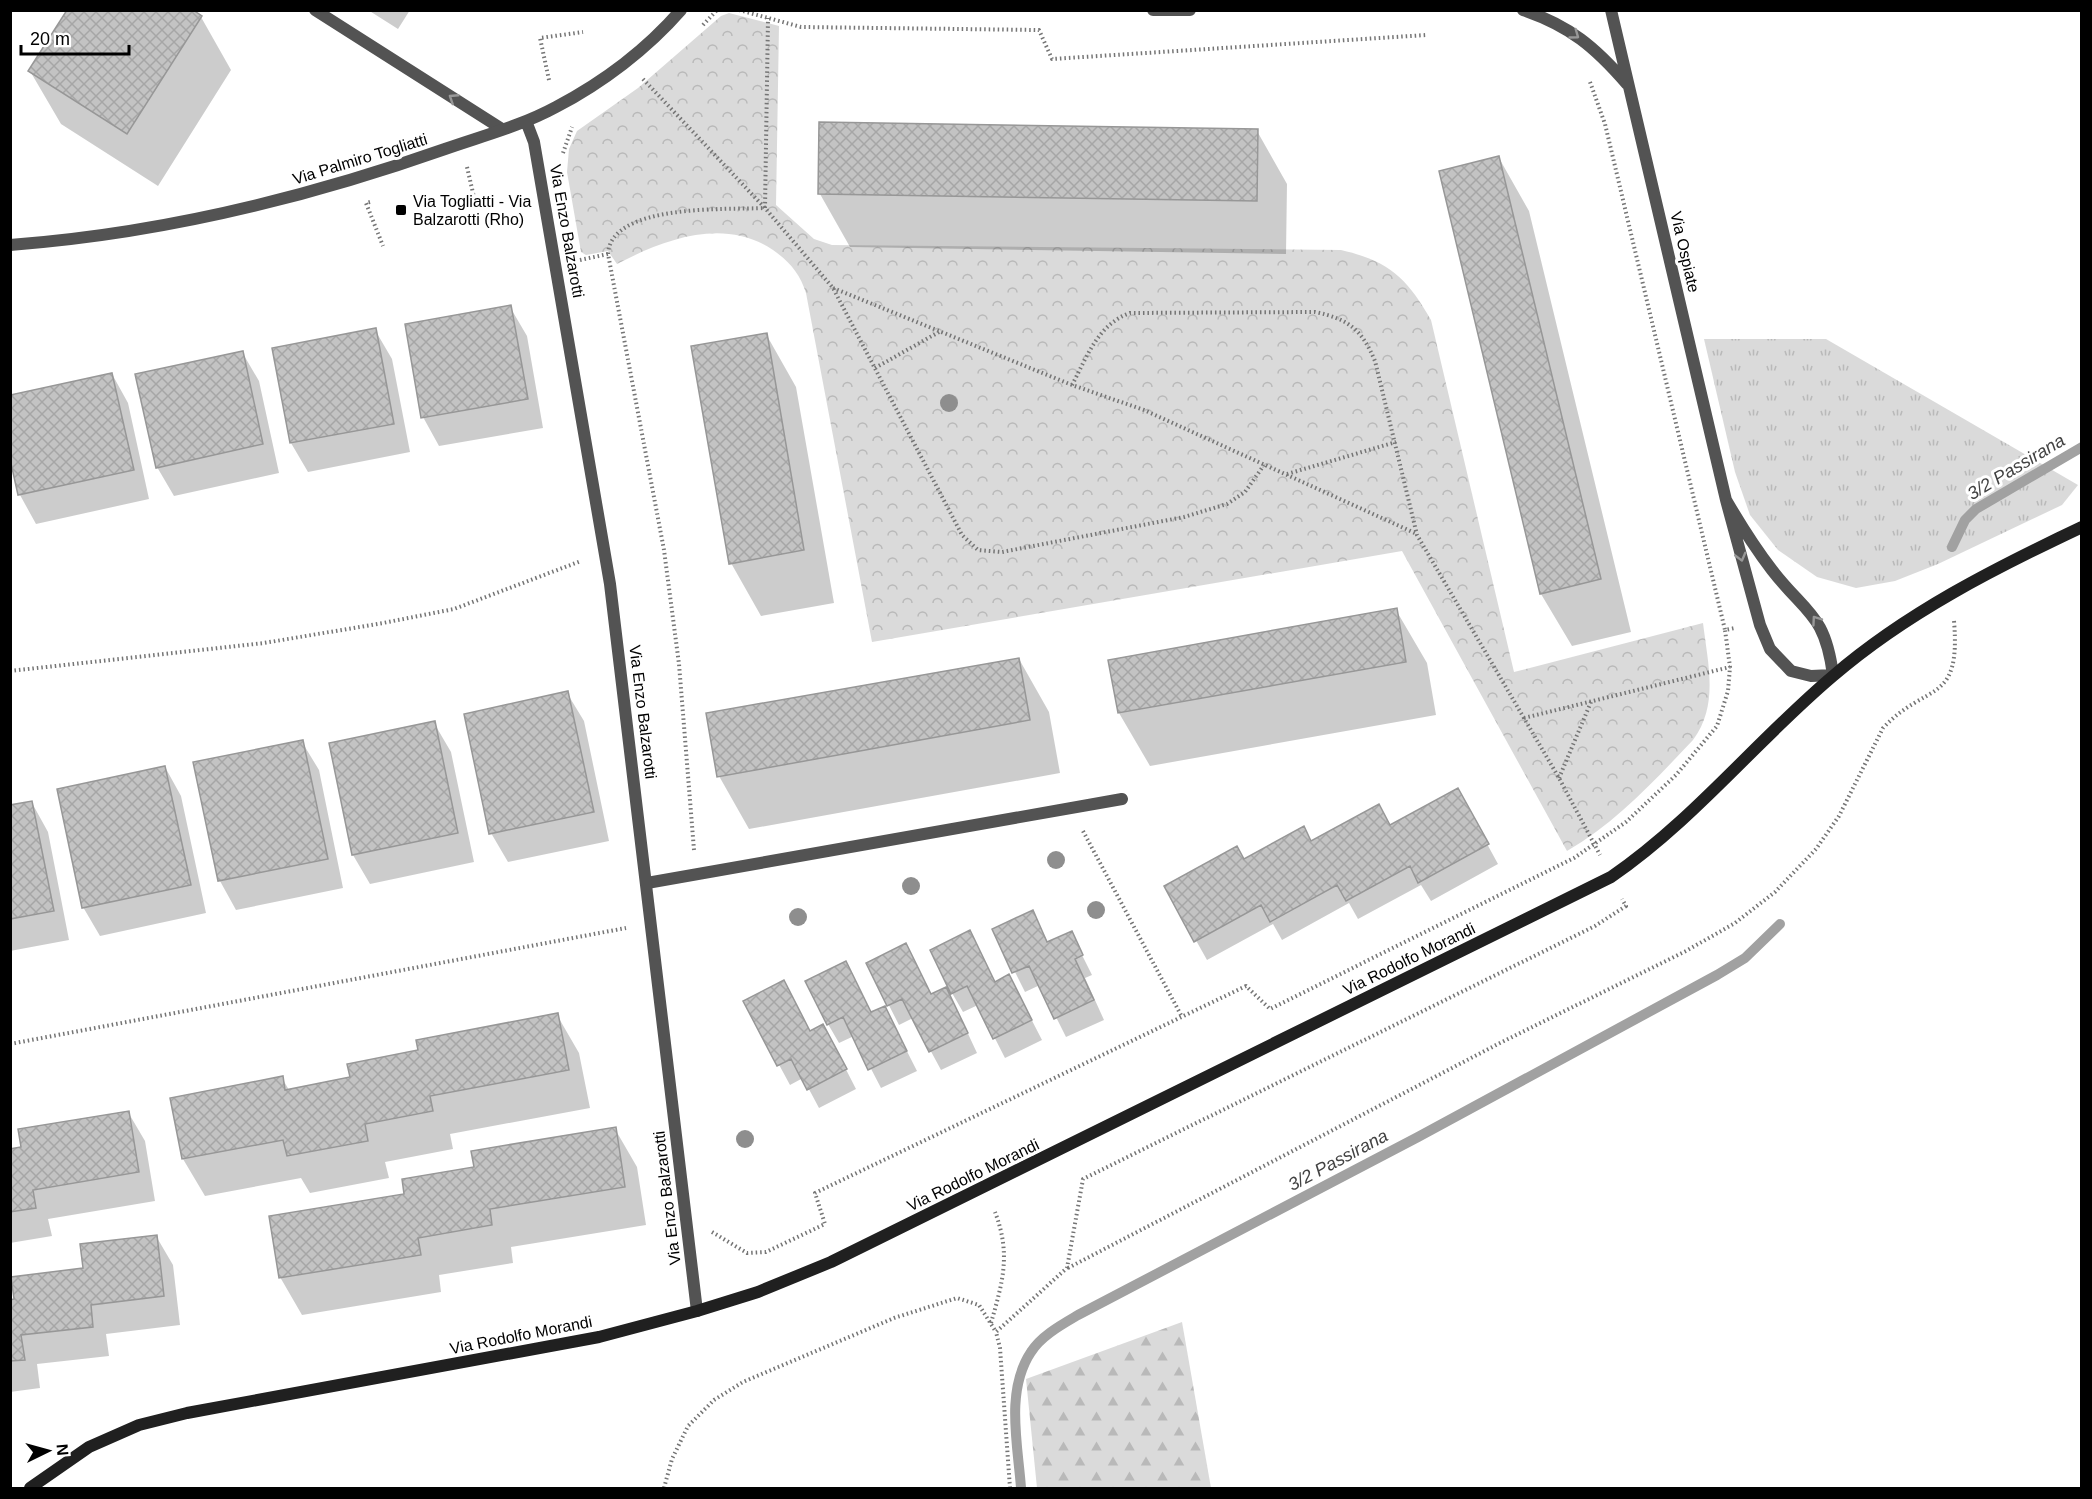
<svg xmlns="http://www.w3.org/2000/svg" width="2092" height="1499" font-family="Arial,sans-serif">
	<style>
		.grass { fill: url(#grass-tufts) }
		.forest { fill: url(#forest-firs) }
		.park { fill: url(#park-crowns) }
		.shadow { fill: #0003 }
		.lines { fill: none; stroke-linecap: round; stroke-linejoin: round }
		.stream { stroke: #a1a1a1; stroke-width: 10 }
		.building { fill: url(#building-cross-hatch); stroke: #979797; stroke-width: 1.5 }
		.path { stroke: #757575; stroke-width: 4; stroke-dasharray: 1.5 3; stroke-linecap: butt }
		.lane { stroke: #535353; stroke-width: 12 }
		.street { stroke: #535353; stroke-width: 12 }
		.secondary { stroke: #202020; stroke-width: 12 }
		.tree { fill: #8e8e8e }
		.oneway { stroke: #989898 }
		.poi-dot { fill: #000; stroke: #fff; stroke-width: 2 }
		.labels { text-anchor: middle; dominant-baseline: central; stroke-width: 6; stroke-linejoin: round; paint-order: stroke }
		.street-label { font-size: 16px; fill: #000; stroke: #fff }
		.poi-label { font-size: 16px; fill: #000; stroke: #fff; text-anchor: start }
		.water-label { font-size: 18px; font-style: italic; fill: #424242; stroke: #fff }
	</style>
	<defs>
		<pattern id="grass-tufts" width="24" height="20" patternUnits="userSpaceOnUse" patternTransform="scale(1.5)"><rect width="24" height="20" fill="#dadada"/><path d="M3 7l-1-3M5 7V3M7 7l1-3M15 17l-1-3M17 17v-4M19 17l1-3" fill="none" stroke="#b9b9b9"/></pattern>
		<pattern id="forest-firs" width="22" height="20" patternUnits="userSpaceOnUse" patternTransform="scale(1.5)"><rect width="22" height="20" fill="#dadada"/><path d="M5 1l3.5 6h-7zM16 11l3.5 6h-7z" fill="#b9b9b9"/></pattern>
		<pattern id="park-crowns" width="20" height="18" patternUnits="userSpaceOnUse" patternTransform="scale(1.5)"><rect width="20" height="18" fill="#dadada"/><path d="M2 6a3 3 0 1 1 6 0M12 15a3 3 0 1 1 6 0" fill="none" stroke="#b9b9b9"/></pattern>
		<pattern id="building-cross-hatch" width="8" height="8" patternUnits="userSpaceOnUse" patternTransform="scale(1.5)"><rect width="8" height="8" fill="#c3c3c3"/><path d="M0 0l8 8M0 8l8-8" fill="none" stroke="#a6a6a6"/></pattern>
	</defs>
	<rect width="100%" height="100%" fill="#fff"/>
	<path class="grass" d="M1704,339H1826L2078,485L2062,505L1938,564L1895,581L1856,588L1817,577L1778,550L1750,515L1735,472Z"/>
	<path class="forest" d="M1182,1322L1211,1488H1037L1026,1379Z"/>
	<path class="park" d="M729,13L779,26L776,205L814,239L832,245L1341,250C1389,261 1407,278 1431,320L1514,672L1703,623C1708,664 1719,705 1693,740C1654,781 1617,822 1567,851L1402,551L872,642L806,293C800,274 790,262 773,250C724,217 665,239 617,264L608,251L586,255L581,252L567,172L569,149L577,131L638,88L721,16Z"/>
	<path class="shadow" d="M368,10H410L398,29Z
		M201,17L231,70L158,186L61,124L30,71Z
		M1257,131L1287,184L1286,254L850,247L820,194Z
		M1499,158L1529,211L1631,632L1572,646L1541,594Z
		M510,307L527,336L543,428L439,446L423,417Z
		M375,330L392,359L410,452L308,472L291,443Z
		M766,334L796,387L834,603L761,616L731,563Z
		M242,352L259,381L279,473L174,496L157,467Z
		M112,374L128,403L149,499L36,524L20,495L10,452Z
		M1396,610L1427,663L1436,715L1150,766L1119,713Z
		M1019,659L1049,712L1060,773L749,829L719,776Z
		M567,693L584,721L609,841L508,862L491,833Z
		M434,723L451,752L474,862L370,884L353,855L331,744Z
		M302,742L319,770L343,888L236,910L220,881L195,764Z
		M165,767L181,796L206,913L100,936L83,907Z
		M32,803L48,832L69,940L10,951V807Z
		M1468,809L1498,864L1431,901L1421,885L1358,919L1349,903L1282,940L1273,924L1207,960L1166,887L1244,861L1311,843Z
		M1032,912L1049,944L1071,933L1092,975L1085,978L1104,1020L1066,1037L1040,985L1025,992L994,930Z
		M969,932L996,983L1009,976L1042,1040L1005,1058L978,1005L963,1012L952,993Z
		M846,963L872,1014L885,1008L917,1071L881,1088L854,1036L839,1043L828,1024Z
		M868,964L956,1008L977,1053L941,1070L913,1018L899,1025Z
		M745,1002L834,1046L856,1089L819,1108L803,1078L790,1085Z
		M557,1015L579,1053L590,1108L450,1134L453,1149L385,1162L389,1178L310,1193L301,1178L205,1196L183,1159L282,1078L289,1090L352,1078L420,1051Z
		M128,1112L145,1141L155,1201L48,1219L52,1236L10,1243V1150Z
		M615,1129L637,1167L646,1225L511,1247L513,1263L439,1275L441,1292L302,1315L280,1277L406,1195L475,1169Z
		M156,1236L173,1265L180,1325L106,1334L109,1356L37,1364L40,1388L10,1392V1301Z"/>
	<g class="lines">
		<path class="stream" d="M1952,547L1965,520L1976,509L2082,447
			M1021,1488C1018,1445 1005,1391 1031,1352C1041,1336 1061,1325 1078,1315L1418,1137L1717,975L1745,958L1780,924"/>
	</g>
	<path class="building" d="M67,10H193L202,16L127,134L28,71Z
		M819,122L1258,129L1257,201L818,194Z
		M1499,156L1601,579L1540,594L1439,171Z
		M511,305L528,399L421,418L405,324Z
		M376,328L394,424L290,443L272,348Z
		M767,333L804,550L729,564L691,346Z
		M243,351L263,444L156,468L135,374Z
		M112,373L134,470L18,495L10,459V395Z
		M1397,608L1406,662L1118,713L1108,660Z
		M1019,658L1030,720L717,777L706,713Z
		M568,691L594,812L489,834L464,714Z
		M435,721L458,833L352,855L329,743Z
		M303,740L328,859L218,881L193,762Z
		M165,766L191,885L82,908L57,789Z
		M1458,788L1489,844L1418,883L1410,866L1346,901L1337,885L1270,922L1261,905L1194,942L1164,886L1237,846L1244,859L1304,826L1311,841L1379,804L1390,825Z
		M32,801L54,911L10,919V805Z
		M1033,910L1047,942L1072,931L1083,955L1075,959L1094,1000L1054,1019L1029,966L1012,973L992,929Z
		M970,930L995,982L1009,974L1032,1020L993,1039L967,986L951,994L930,950Z
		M906,943L931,994L946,987L968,1033L929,1052L902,999L887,1006L866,963Z
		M846,961L871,1012L885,1006L907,1051L868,1070L843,1017L827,1025L805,981Z
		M784,980L810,1031L823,1024L847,1069L807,1090L791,1059L777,1066L743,1001Z
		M558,1013L569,1070L430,1096L433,1111L365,1124L368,1141L287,1156L283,1140L182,1159L170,1098L283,1076L285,1090L350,1077L347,1064L418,1050L416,1040Z
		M129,1111L139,1172L33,1190L36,1208L10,1212V1149L21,1147L18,1129Z
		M616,1127L625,1187L490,1209L492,1225L418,1238L421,1255L279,1278L269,1216L404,1194L402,1179L474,1167L471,1151Z
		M157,1235L164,1296L91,1305L93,1327L21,1335L25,1360L10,1361V1300L14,1299L11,1277L83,1268L80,1244Z"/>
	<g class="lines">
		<path class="path" d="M739,10L801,27L1039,30L1052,59L1426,35
			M703,25L717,10
			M643,79L765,208L833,288L962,535L978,550L1002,552L1184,517L1227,504L1245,492L1264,465
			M549,80L540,38L583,32
			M1590,82L1605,124L1725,630
			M563,153L572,127
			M467,167L476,206
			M370,202L366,203L383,246
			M608,254C611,203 727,210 765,208L768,18
			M580,260L608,254L664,550L679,664L694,850
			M833,288L1072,385L1144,410L1417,534
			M875,368L939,332
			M1072,385C1087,357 1098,324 1130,313L1315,312C1349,319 1362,330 1375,361L1417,535L1559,778L1600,855
			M1287,474L1396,442
			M10,671L264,643L383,623L454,609L581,561
			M1524,718L1730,667
			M1559,778L1591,702
			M1083,831L1182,1017
			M10,1044L626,928
			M712,1232L747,1253L766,1252L825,1224L815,1193L1246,986L1270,1009L1574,858L1626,822L1676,775L1717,726L1728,691L1730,667L1725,630L1735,628
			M1068,1268L1498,1044L1686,951L1735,923L1775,892L1816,849L1839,816L1883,728C1927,681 1961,706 1954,621
			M991,1323C1003,1281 1011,1254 995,1212
			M664,1488L672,1459L688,1426L714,1400L743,1382L894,1318L957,1298L979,1305L996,1332
			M1010,1488L1000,1348L996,1332L1067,1268L1083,1179L1595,926L1626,906L1622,899"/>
		<path class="lane" d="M315,10L502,129
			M647,883L1122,799"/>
		<path class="street" d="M1153,10H1190
			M1523,10C1570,26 1595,47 1627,84
			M1611,10L1726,500L1760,625L1770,649L1791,671L1811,676L1833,675C1825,613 1806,614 1772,570C1755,548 1740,524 1726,500
			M526,121L534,142L610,584L697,1311
			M10,245C158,234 306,198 445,149C482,136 521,126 556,107C602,83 647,49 681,10"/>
		<path class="secondary" d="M30,1488L89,1447L139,1425L187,1413L599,1337L697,1311L758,1292L831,1262L1611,877C1694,820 1756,741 1833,676C1906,613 1995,568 2082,527"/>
	</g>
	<g class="tree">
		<circle cx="949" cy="403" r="9"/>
		<circle cx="1056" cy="860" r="9"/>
		<circle cx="911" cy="886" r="9"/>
		<circle cx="1096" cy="910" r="9"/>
		<circle cx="798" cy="917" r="9"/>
		<circle cx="745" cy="1139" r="9"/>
	</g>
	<defs><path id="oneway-chevron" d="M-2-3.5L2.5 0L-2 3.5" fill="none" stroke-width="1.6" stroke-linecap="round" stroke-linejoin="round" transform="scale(1.5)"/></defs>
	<g class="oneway">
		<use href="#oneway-chevron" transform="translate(1575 35) rotate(36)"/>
		<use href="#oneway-chevron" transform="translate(453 98) rotate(-147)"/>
		<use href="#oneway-chevron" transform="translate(1741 557) rotate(75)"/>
		<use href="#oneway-chevron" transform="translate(1816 620) rotate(-125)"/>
	</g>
	<rect class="poi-dot" x="395" y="204" width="12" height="12" rx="3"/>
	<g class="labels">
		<g class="street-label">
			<text transform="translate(360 159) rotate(-17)">Via Palmiro Togliatti</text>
			<text transform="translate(567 231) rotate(80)">Via Enzo Balzarotti</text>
			<text transform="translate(1685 252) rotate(77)">Via Ospiate</text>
			<text transform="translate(643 712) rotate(83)">Via Enzo Balzarotti</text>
			<text transform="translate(1409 959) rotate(-26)">Via Rodolfo Morandi</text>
			<text transform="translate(973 1175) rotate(-26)">Via Rodolfo Morandi</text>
			<text transform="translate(667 1198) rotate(-97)">Via Enzo Balzarotti</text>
			<text transform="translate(521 1335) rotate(-11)">Via Rodolfo Morandi</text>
		</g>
		<g class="poi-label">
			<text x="413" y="201">Via Togliatti - Via<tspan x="413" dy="18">Balzarotti (Rho)</tspan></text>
		</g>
		<g class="water-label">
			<text transform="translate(2016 467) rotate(-31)">3/2 Passirana</text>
			<text transform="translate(1338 1160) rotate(-28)">3/2 Passirana</text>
		</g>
	</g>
	<rect width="2092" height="1499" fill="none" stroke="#000000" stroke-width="24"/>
	<g transform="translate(48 1451) rotate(85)" stroke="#ffffff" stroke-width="4.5" paint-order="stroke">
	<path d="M0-4.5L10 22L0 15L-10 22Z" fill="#000000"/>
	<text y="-9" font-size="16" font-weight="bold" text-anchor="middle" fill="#000000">N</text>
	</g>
	<path d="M21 45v9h108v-9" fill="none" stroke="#000000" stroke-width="3"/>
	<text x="30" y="45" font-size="18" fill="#000000" stroke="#ffffff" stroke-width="4.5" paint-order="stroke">20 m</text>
</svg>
